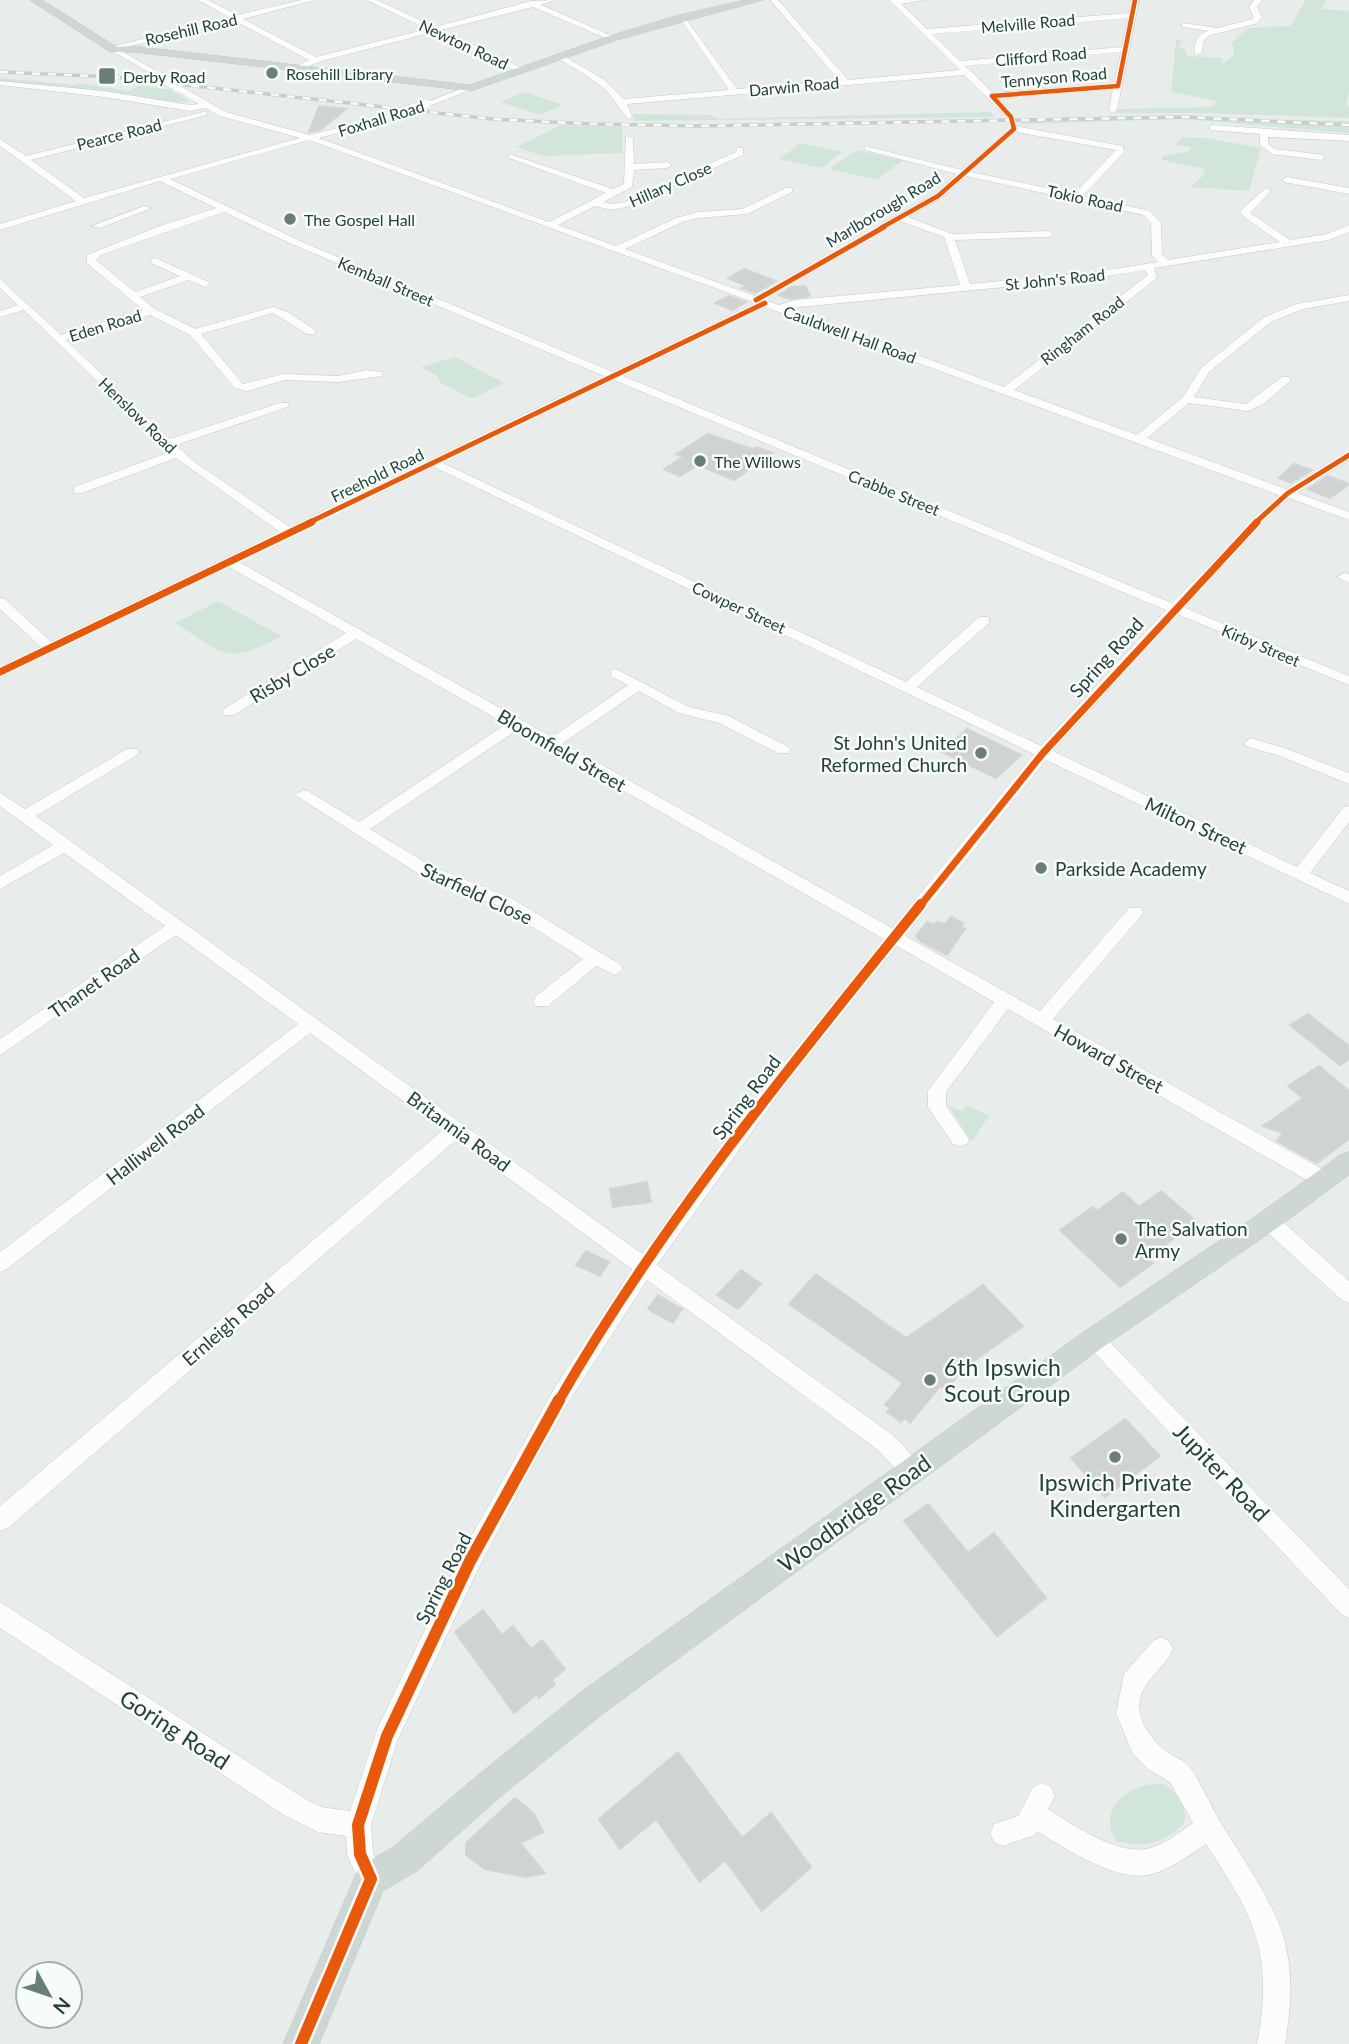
<svg xmlns="http://www.w3.org/2000/svg" width="1349" height="2044" font-family="Lato,sans-serif">
	<style>
		.green { fill: #d1e6d8 }
		.building { fill: #cfd4d2; stroke: #d1d6d4; stroke-width: 2 }
		.lines { fill: none; stroke-linecap: round; stroke-linejoin: round }
		.minor-casing { stroke: #c5cac8; stroke-width: 1 }
		.major-casing { stroke: #c3ccc9; stroke-width: 1 }
		.minor { fill: #fcfcfc; fill-rule: evenodd }
		.major { fill: #cfd7d5; fill-rule: evenodd }
		.rail-casing { stroke: #c9cdcc; stroke-width: 3.5 }
		.rail { stroke: #f7fbf9; stroke-width: 2.5; stroke-dasharray: 8; stroke-linecap: butt }
		.minor-bridge-casing { stroke: #c5cac8; stroke-width: 10; stroke-linecap: butt }
		.minor-bridge { stroke: #fcfcfc; stroke-width: 9 }
		.cycleway-far4-casing { stroke: #f7fbf9; stroke-width: 6 }
		.cycleway-far3-casing { stroke: #f7fbf9; stroke-width: 8 }
		.cycleway-far2-casing { stroke: #f7fbf9; stroke-width: 10 }
		.cycleway-far1-casing { stroke: #f7fbf9; stroke-width: 14 }
		.cycleway-casing { stroke: #f7fbf9; stroke-width: 17 }
		.cycleway-far4 { stroke: #e8590c; stroke-width: 4.5 }
		.cycleway-far3 { stroke: #e8590c; stroke-width: 5 }
		.cycleway-far2 { stroke: #e8590c; stroke-width: 7 }
		.cycleway-far1 { stroke: #e8590c; stroke-width: 10 }
		.cycleway { stroke: #e8590c; stroke-width: 12 }
		.poi-dot { fill: #697e78; stroke: #f7fbf9; stroke-width: 2.5 }
		.labels { text-anchor: middle; dominant-baseline: central; stroke-width: 5; stroke-linejoin: round; paint-order: stroke }
		.far-street-label { font-size: 16px; fill: #24423a; stroke: #f7fbf9 }
		.far-poi-label { font-size: 16px; fill: #24423a; stroke: #f7fbf9; text-anchor: start }
		.street-label { font-size: 19px; fill: #24423a; stroke: #f7fbf9 }
		.poi-label { font-size: 19px; fill: #24423a; stroke: #f7fbf9; text-anchor: start }
		.near-poi-label { font-size: 23px; fill: #24423a; stroke: #f7fbf9; text-anchor: start }
		.near-street-label { font-size: 23px; fill: #24423a; stroke: #f7fbf9 }
	</style>
	<rect width="100%" height="100%" fill="#e8edeb"/>
	<path class="green" d="M1306,0H1325L1322,9L1349,11V91L1346,106L1349,107V118L1201,113H1115L1114,111L1120,109L1210,107L1218,101L1171,92L1176,40L1186,41L1180,42L1179,48L1185,49L1187,56L1223,58L1222,65L1234,55L1232,43L1248,28L1290,26Z
		M0,78L76,85L80,83L129,91L141,85L171,90L189,101C179,104 171,99 160,103L0,83Z
		M525,92L563,105L540,115L500,102Z
		M991,112L994,117L634,121L633,114L712,115L718,119Z
		M1117,116L1349,121V133L1182,119L1021,124L1017,119Z
		M561,125L622,127L623,153L543,156L516,147Z
		M1182,137L1206,138L1261,148L1249,191L1190,187L1204,175L1205,169L1162,160V156L1190,151L1191,147L1175,145Z
		M801,143L843,152L821,168L779,159Z
		M856,150L903,160L877,180L829,169Z
		M455,357L504,383L472,399L441,383L437,376L421,367Z
		M218,601L281,636C226,667 224,654 175,623Z
		M948,1105L962,1112L967,1105L989,1116L972,1142Z
		M1152,1784H1164C1179,1794 1188,1807 1184,1824C1158,1846 1149,1846 1117,1842C1097,1811 1123,1789 1152,1784Z"/>
	<path class="building" d="M319,106L346,109L320,130L309,132Z
		M744,269L776,281L755,293L742,288L747,286L728,278Z
		M805,286L810,296L789,299L779,295L791,287Z
		M729,296L746,302L733,310L715,303Z
		M708,434L753,449L757,447L773,453L734,480L698,465L680,476L664,469L683,457L676,454Z
		M1294,464L1312,470L1291,483L1279,478Z
		M1328,476L1349,484L1330,498L1308,489Z
		M967,729L1021,755L996,778L942,752Z
		M951,917L963,923L961,927L965,929L947,955L920,941L916,936L927,922L934,925L937,922L945,924Z
		M1308,1014L1349,1046V1059L1340,1065L1290,1025Z
		M1319,1066L1349,1091V1139L1317,1163L1277,1141L1283,1133L1263,1126L1303,1098L1288,1086Z
		M647,1182L651,1202L613,1207L610,1189Z
		M1161,1191L1197,1222L1161,1248L1164,1251L1150,1261L1153,1263L1120,1287L1060,1230L1093,1207L1097,1211L1123,1192L1139,1207Z
		M586,1251L609,1262L600,1276L576,1265Z
		M741,1270L761,1284L738,1309L717,1295Z
		M816,1274L906,1338L983,1285L1023,1326L964,1368L946,1390L940,1386L910,1423L905,1418L901,1422L887,1412L890,1408L885,1405L903,1383L789,1304Z
		M658,1295L682,1309L673,1323L648,1309Z
		M1125,1419L1160,1456L1105,1497L1071,1458Z
		M928,1504L968,1553L994,1533L1046,1598L997,1636L904,1521Z
		M483,1610L502,1635L513,1626L531,1649L542,1640L565,1669L552,1680L555,1684L539,1698L537,1694L514,1713L455,1632Z
		M678,1752L742,1838L771,1813L811,1867L762,1911L725,1860L700,1882L656,1819L620,1849L599,1819Z
		M515,1798L534,1814L543,1832L520,1843L545,1873L526,1877L485,1869L466,1855V1843Z"/>
	<g class="lines">
		<g class="minor-casing">
			<path id="minor" d="M198,0H208L237,15L302,0H315L243,19L316,57L427,29L367,0H377L435,27L531,1L555,0L541,5L617,38L610,40L533,7L441,30L522,68L519,72L433,32L318,62L300,70L297,66L309,60L235,21L118,49L160,73L157,77L107,48L229,17Z
				M770,0H778L848,80L960,70L889,0H924L901,4L927,29L1129,13L1131,0H1139L1117,110L1113,113L1109,110L1113,89L998,98L1009,110L1002,112L964,75L627,104L632,116L628,119L607,91L586,75L555,57L562,55L603,79L624,99L729,90L679,17L683,15L737,89L840,81ZM1128,18L1122,47L960,61L932,34ZM1121,52L1114,84L993,93L965,66Z
				M1254,0H1262L1257,7L1262,17L1258,23L1208,36L1203,42L1202,53L1195,55C1193,45 1197,34 1208,31L1182,27V23L1218,28L1252,19L1254,17L1249,7Z
				M0,81L104,91L190,105L199,104L174,89L177,84L226,112L310,135L396,113V117L319,138L549,222L606,193L509,158V154L613,189L624,184L626,136L633,138L634,164L667,162L672,165L667,168L634,170L632,187L603,202L612,204L624,202L736,152L737,148H743V155L630,206L612,210L595,206L558,225L616,246L676,218L698,212L742,209L786,188H792V192L747,214L698,218L682,222L625,249L755,296L935,194L957,174L865,150V146L962,170L1014,126L1123,146L1124,152L1083,196L1150,211L1161,223L1162,254L1168,260L1280,242L1243,216L1240,211L1266,188L1271,191L1250,213L1290,240L1327,234L1349,225V232L1329,240L1154,268L1157,278L1014,390L1137,435L1183,397L1201,368L1263,318L1296,304L1349,295V301L1303,309L1271,322L1209,372L1194,397L1246,404L1282,377H1290V381L1262,405L1248,411L1189,403L1147,438L1286,489L1349,451V460L1297,493L1349,512V520L1289,498L1268,517L1183,607L1349,676V685L1177,614L1053,751L1297,867L1344,807L1349,806V822L1310,873L1349,891V904L1046,760L905,936L1040,1011L1129,908H1141L1143,912L1141,916L1053,1019L1331,1174L1334,1180L1331,1186L1324,1188L1317,1186L1008,1009L946,1092V1106L969,1139L967,1144L960,1146L953,1144L928,1107V1091L994,1002L897,946L781,1091L657,1265L894,1436L920,1464L923,1471L920,1478L912,1481L904,1478L878,1450L647,1280L568,1403L524,1481L478,1569L398,1739L371,1825L373,1853L384,1879L380,1888L371,1892L362,1888L347,1854L346,1836L318,1832L284,1815L0,1628V1602L302,1797L321,1807L350,1811L378,1727L462,1553L554,1389L632,1269L456,1140L8,1528L0,1531V1506L443,1130L310,1033L7,1269L0,1272V1252L298,1024L176,935L0,1055V1039L165,926L64,853L0,889V876L53,845L0,806V793L25,809L127,749H137L139,752L137,755L36,816L642,1254L769,1081L884,939L517,730L370,829L431,866L511,898L621,965L623,969L615,975L596,966L548,1006H536L533,1001L536,996L583,959L499,906L419,874L295,795L303,790L308,791L359,822L506,724L356,639L234,715H224L222,712L224,709L346,633L229,567L0,676V667L41,647L0,609V598L5,599L51,642L280,532L176,458L82,493H74V487L170,452L24,310L0,317V311L18,305L0,288V279L61,335L143,310L87,263V255L157,227L216,208L160,181L0,230V224L76,201L0,146V139L26,156L207,111V115L31,160L84,198L300,138L220,116L206,108L190,111L104,97L0,85ZM1016,132L1116,150L1074,194L971,172ZM309,140L756,303L613,372L300,241L170,179ZM966,176L1144,215L1151,223L1152,255L1158,262L1089,273L970,284L955,240L1049,237L1054,234L1049,231L952,234L908,217L941,198ZM224,212L294,245L604,376L290,527L193,461L176,445L288,407V403H280L170,439L66,340L150,315L190,335L235,388L247,391L285,380L338,382L382,376V372L367,370L338,376L284,374L243,384L201,334L273,313L307,334H315V330L288,312L273,307L195,329L155,309L140,297L189,280L205,287L210,284L209,282L155,258L151,259V263L180,276L135,292L96,260L100,255ZM900,221L944,237L960,285L795,300L779,305L764,300ZM1145,270L1148,275L1004,387L789,308L1089,279ZM765,307L1279,495L1172,603L623,376ZM614,380L1166,610L1041,746L917,687L989,623V617H979L906,682L443,463ZM434,467L1034,754L892,928L563,743L639,691L679,713L719,723L778,753H788L790,750L788,747L729,716L689,707L616,669L611,670V676L628,685L552,737L239,562Z
				M468,86L475,88L429,106L422,104Z
				M1213,125L1349,135V141L1268,137V144L1275,149L1324,155V159L1321,160L1272,154L1260,145V134L1210,130V126Z
				M1287,177L1349,188V194L1284,182L1282,180Z
				M144,206L152,208L100,228L92,226Z
				M1344,573L1349,574V583L1337,577Z
				M1251,738L1290,750L1349,773V784L1280,756L1246,746L1244,743Z
				M1268,1213L1275,1215L1349,1281V1303L1342,1300L1261,1227L1258,1221L1261,1215Z
				M1094,1330L1101,1333L1349,1589V1618L1341,1614L1087,1345L1084,1339L1087,1333Z
				M1161,1637L1169,1641L1173,1649C1163,1672 1135,1684 1140,1713C1143,1728 1155,1743 1167,1752C1174,1757 1184,1760 1189,1766C1201,1782 1208,1801 1218,1818C1271,1905 1304,1935 1285,2044H1257C1274,1953 1255,1919 1206,1844C1189,1856 1168,1871 1148,1875C1115,1881 1064,1848 1037,1831L1035,1835L1003,1846L994,1842L990,1833L994,1824L1018,1816L1033,1787L1042,1783L1051,1787L1055,1796L1048,1809C1073,1825 1120,1857 1150,1848C1165,1844 1180,1832 1193,1823L1170,1782L1148,1769L1133,1754L1116,1713L1124,1674L1153,1641Z"/>
		</g>
		<g class="major-casing">
			<path id="major" d="M30,0H42L117,47L133,46L470,85L609,36L679,15L745,0H763L617,40L471,91L133,52H111Z
				M1349,1152V1175L1277,1228L1103,1347L604,1713L500,1797L417,1871L383,1891L319,2044H283L359,1867L393,1847L478,1775L582,1691L1085,1331L1259,1214L1340,1155Z"/>
		</g>
		<use href="#minor" class="minor"/>
		<use href="#major" class="major"/>
		<g class="rail-casing">
			<path id="rail" d="M0,72L115,77L492,119L592,124L701,126L1185,117L1349,125"/>
		</g>
		<use href="#rail" class="rail"/>
		<g class="minor-bridge-casing">
			<path id="minor-bridge" d="M157,75L177,87
				M393,115L426,104"/>
		</g>
		<use href="#minor-bridge" class="minor-bridge"/>
		<g class="cycleway-far4-casing">
			<path id="cycleway-far4" d="M992,96L1118,86L1135,0
				M881,228L938,196L1014,129L1011,117L992,96"/>
		</g>
		<g class="cycleway-far3-casing">
			<path id="cycleway-far3" d="M756,300L884,227
				M308,523L765,303
				M1255,523L1288,493L1349,455"/>
		</g>
		<g class="cycleway-far2-casing">
			<path id="cycleway-far2" d="M0,672L312,522
				M920,906L1043,753L1257,522"/>
		</g>
		<g class="cycleway-far1-casing">
			<path id="cycleway-far1" d="M558,1402C660,1224 793,1063 921,904"/>
		</g>
		<g class="cycleway-casing">
			<path id="cycleway" d="M301,2044L371,1879L360,1854L358,1825L387,1736L470,1561L559,1400"/>
		</g>
		<use href="#cycleway-far4" class="cycleway-far4"/>
		<use href="#cycleway-far3" class="cycleway-far3"/>
		<use href="#cycleway-far2" class="cycleway-far2"/>
		<use href="#cycleway-far1" class="cycleway-far1"/>
		<use href="#cycleway" class="cycleway"/>
	</g>
	<g class="poi-dot">
		<circle cx="272" cy="73" r="7"/>
		<rect x="98" y="67" width="18" height="18" rx="3.5"/>
		<circle cx="290" cy="219" r="7"/>
		<circle cx="700" cy="461" r="7"/>
		<circle cx="981" cy="753" r="7"/>
		<circle cx="1041" cy="868" r="7"/>
		<circle cx="1121" cy="1239" r="7"/>
		<circle cx="930" cy="1380" r="7"/>
		<circle cx="1115" cy="1457" r="7"/>
	</g>
	<g class="labels">
		<g class="far-street-label">
			<text transform="translate(1028 23) rotate(-5)">Melville Road</text>
			<text transform="translate(191 29) rotate(-13)">Rosehill Road</text>
			<text transform="translate(464 44) rotate(25)">Newton Road</text>
			<text transform="translate(1041 56) rotate(-5)">Clifford Road</text>
			<text transform="translate(1054 77) rotate(-5)">Tennyson Road</text>
			<text transform="translate(794 86) rotate(-5)">Darwin Road</text>
			<text transform="translate(381 118) rotate(-17)">Foxhall Road</text>
			<text transform="translate(119 134) rotate(-14)">Pearce Road</text>
			<text transform="translate(670 184) rotate(-24)">Hillary Close</text>
			<text transform="translate(1085 198) rotate(12)">Tokio Road</text>
			<text transform="translate(883 209) rotate(-31)">Marlborough Road</text>
			<text transform="translate(1055 279) rotate(-6)">St John's Road</text>
			<text transform="translate(386 281) rotate(23)">Kemball Street</text>
			<text transform="translate(105 325) rotate(-17)">Eden Road</text>
			<text transform="translate(1082 330) rotate(-38)">Ringham Road</text>
			<text transform="translate(850 334) rotate(20)">Cauldwell Hall Road</text>
			<text transform="translate(138 415) rotate(44)">Henslow Road</text>
			<text transform="translate(377 475) rotate(-26)">Freehold Road</text>
			<text transform="translate(894 492) rotate(22)">Crabbe Street</text>
			<text transform="translate(739 607) rotate(25)">Cowper Street</text>
			<text transform="translate(1261 645) rotate(23)">Kirby Street</text>
		</g>
		<g class="far-poi-label">
			<text x="286" y="73">Rosehill Library</text>
			<text x="123" y="76">Derby Road</text>
			<text x="304" y="219">The Gospel Hall</text>
			<text x="714" y="461">The Willows</text>
		</g>
		<g class="street-label">
			<text transform="translate(1106 657) rotate(-48)">Spring Road</text>
			<text transform="translate(292 673) rotate(-31)">Risby Close</text>
			<text transform="translate(562 750) rotate(30)">Bloomfield Street</text>
			<text transform="translate(1196 825) rotate(25)">Milton Street</text>
			<text transform="translate(477 893) rotate(25)">Starfield Close</text>
			<text transform="translate(94 983) rotate(-35)">Thanet Road</text>
			<text transform="translate(1109 1058) rotate(29)">Howard Street</text>
			<text transform="translate(746 1097) rotate(-53)">Spring Road</text>
			<text transform="translate(459 1131) rotate(36)">Britannia Road</text>
			<text transform="translate(155 1144) rotate(-38)">Halliwell Road</text>
			<text transform="translate(228 1324) rotate(-41)">Ernleigh Road</text>
			<text transform="translate(443 1578) rotate(-63)">Spring Road</text>
		</g>
		<g class="poi-label">
			<text x="967" y="742" text-anchor="end">St John's United<tspan x="967" dy="22">Reformed Church</tspan></text>
			<text x="1055" y="868">Parkside Academy</text>
			<text x="1135" y="1228">The Salvation<tspan x="1135" dy="22">Army</tspan></text>
		</g>
		<g class="near-poi-label">
			<text x="944" y="1367">6th Ipswich<tspan x="944" dy="26">Scout Group</tspan></text>
			<text x="1115" y="1482" text-anchor="middle">Ipswich Private<tspan x="1115" dy="26">Kindergarten</tspan></text>
		</g>
		<g class="near-street-label">
			<text transform="translate(1222 1472) rotate(46)">Jupiter Road</text>
			<text transform="translate(854 1513) rotate(-36)">Woodbridge Road</text>
			<text transform="translate(175 1729) rotate(33)">Goring Road</text>
		</g>
	</g>
	<g transform="translate(49 1995) rotate(130)"><circle r="33" fill="#f7fbf9" stroke="#a3b1ad" stroke-width="2"/>
	<path d="M0-5L12 26L0 18L-12 26Z" fill="#697e78"/>
	<text y="-10" font-size="19" font-weight="bold" text-anchor="middle" fill="#24423a">N</text>
	</g>
</svg>
